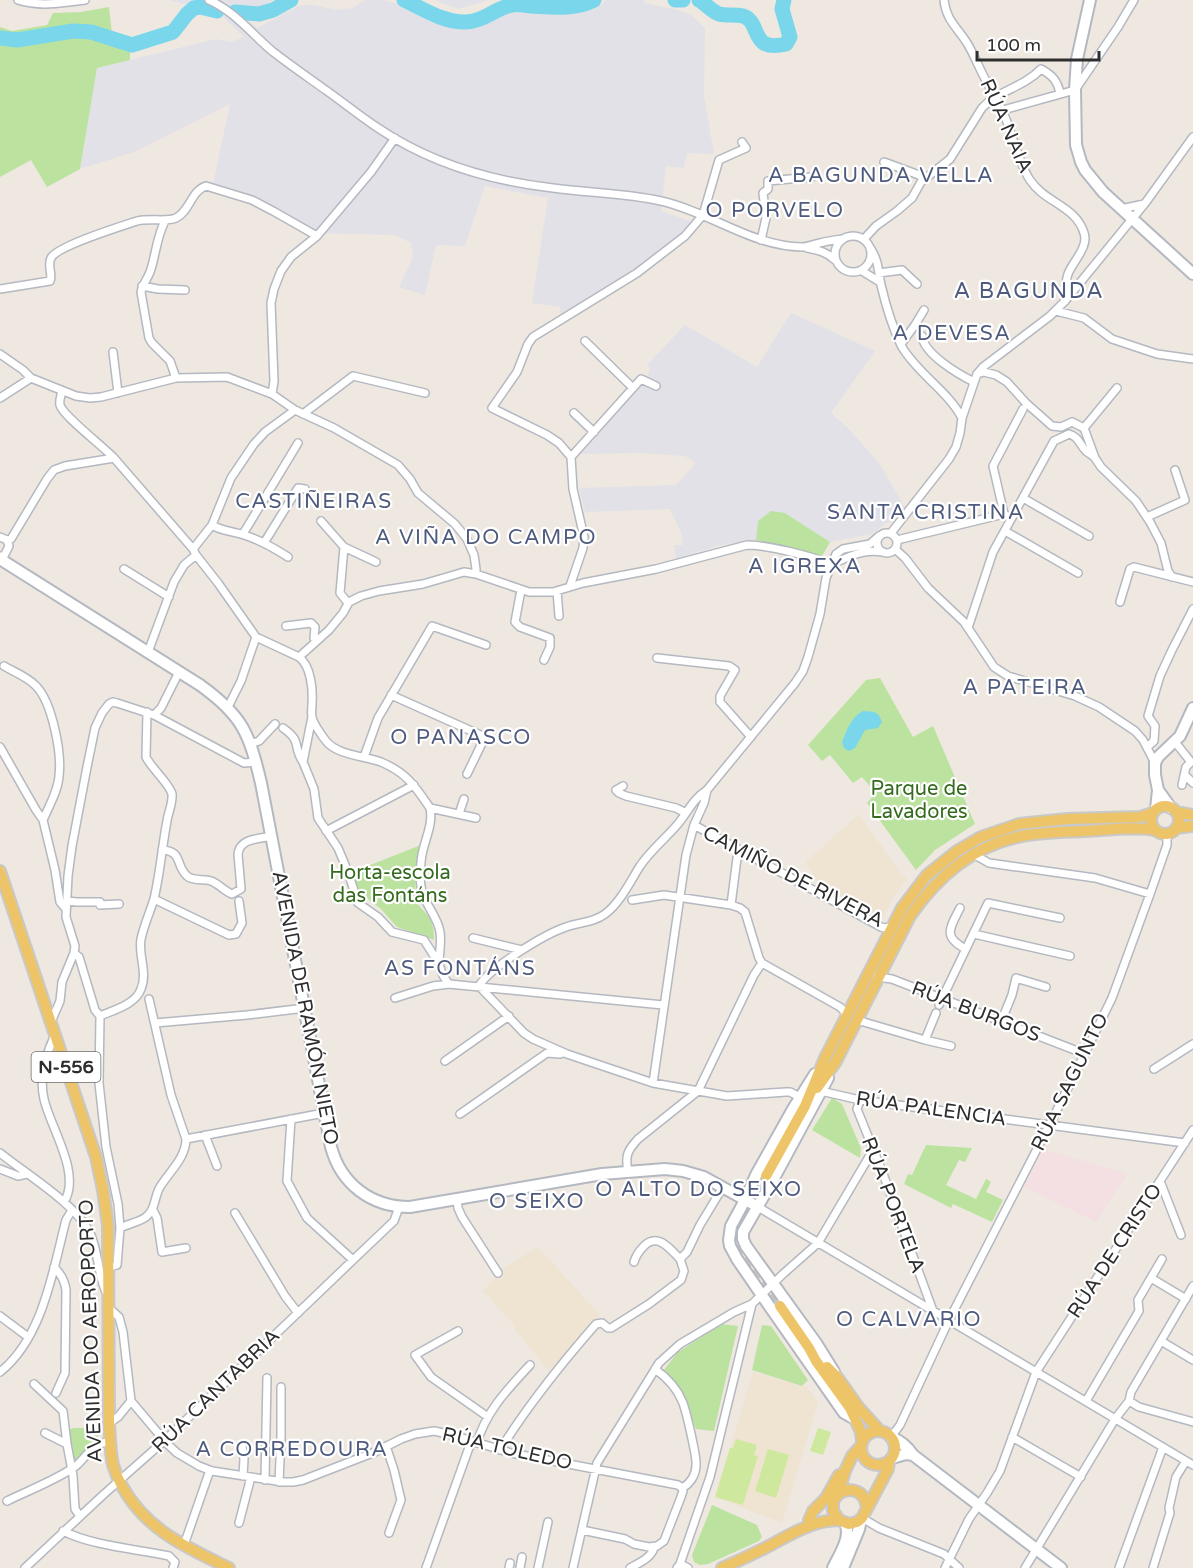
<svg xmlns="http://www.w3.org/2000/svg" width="1193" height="1568" font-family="'Varela Round',sans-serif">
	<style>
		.industrial { fill: #e2e1e7 }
		.education { fill: #efe3d2 }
		.medical { fill: #f4dfe2 }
		.green { fill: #bce2a0 }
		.pitch { fill: #cee99d }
		.water { fill: #79d6eb }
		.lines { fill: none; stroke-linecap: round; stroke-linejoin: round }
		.river { stroke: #79d6eb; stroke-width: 15 }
		.primary-tunnel { stroke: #c8c3bd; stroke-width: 10; stroke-dasharray: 10 5; stroke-linecap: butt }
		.street-casing { stroke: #b4b8c0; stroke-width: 10 }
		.secondary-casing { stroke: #b4b8c0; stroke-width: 14 }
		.primary-casing { stroke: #c9c9c9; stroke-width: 14 }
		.street { stroke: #fff; stroke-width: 7 }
		.secondary { stroke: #fff; stroke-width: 10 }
		.primary { stroke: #edc468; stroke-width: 10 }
		.labels { text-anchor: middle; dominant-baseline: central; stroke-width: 4.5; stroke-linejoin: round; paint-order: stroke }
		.shield { fill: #fff; stroke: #6d6d6d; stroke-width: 1.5 }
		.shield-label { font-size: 18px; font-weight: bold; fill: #2e2e2e }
		.street-label { font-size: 20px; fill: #2e2e2e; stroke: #fff }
		.park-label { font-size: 20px; fill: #346b1e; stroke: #fff }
		.neighbourhood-label { font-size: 21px; letter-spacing: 1.5px; fill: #4f5b7e; stroke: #fff }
		.quarter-label { font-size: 22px; letter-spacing: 1.5px; fill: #4f5b7e; stroke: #fff }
	</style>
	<rect width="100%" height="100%" fill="#eee8e1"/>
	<path class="industrial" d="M169,0H274L256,10L234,6L257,28L301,5H313L337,10L353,8L365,0H382L403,5L429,19L455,27H476L506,13L559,15L592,10L602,4L606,0H644V3L678,10L691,15L705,28L704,96L714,154L687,153L684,168L666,166L661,211L693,222L682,236L643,266L561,317L560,307L532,303L548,198L485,186L465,246L436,245L425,295L399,287L413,257L411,243L395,235L313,233L253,198L213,184L230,104L134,152L80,169L97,68L216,39L231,42L244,37L221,15L208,6L194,7Z
		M434,0H489L459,9Z
		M791,313L875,351L831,413L849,429L879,463L906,509L889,523H886L872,534L830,542L785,513L758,521L756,540L720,545L676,559L674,545H683L681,533L670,509L585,512L579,488L676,485L696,463L685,456L641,453L581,454L646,380L650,368L647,365L685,325L757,367Z"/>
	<path class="education" d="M859,814L901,874L907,879L893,898L881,920L820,885L806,862Z
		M538,1247L600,1315L549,1371L513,1327L515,1326L483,1291L495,1278L500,1280L505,1272L501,1270Z
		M753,1372L807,1387L818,1402L782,1523L715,1497Z"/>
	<path class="medical" d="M1043,1149L1127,1174L1096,1222L1024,1187Z"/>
	<path class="green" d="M109,7L112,34L130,37V60L97,68L80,169L47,187L31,160L0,177V27L12,31L47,25L53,13L81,12Z
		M771,511L785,513L830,542L822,556L756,540L758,521Z
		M880,678L913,737L933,726L975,824L935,850L916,870L867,803L876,793L862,777L853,783L830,755L822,761L808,745L866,680Z
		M421,845C418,856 413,891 417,902C419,907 423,910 426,913C433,922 434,929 434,940L397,927L381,909L368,899L361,901L350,873Z
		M832,1098L842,1104L861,1148L860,1158L812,1130Z
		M926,1145L972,1148L965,1162L959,1160L946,1185L976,1199L986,1179L991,1182L986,1192L1003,1200L992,1222L953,1204L951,1208L904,1184L908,1174L912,1175Z
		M721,1324L738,1326L714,1431L696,1429L680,1391L664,1370L677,1353Z
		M762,1325L771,1326L808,1380L802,1386L752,1370Z
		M74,1428H98V1440L75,1462L68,1430Z
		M712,1505L757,1525L762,1537L759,1541L708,1564L700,1565L694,1562L692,1555Z"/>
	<path class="pitch" d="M818,1428L831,1432L823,1455L810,1451Z
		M736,1439L757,1445L754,1455L758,1456L743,1505L715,1497L730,1448H733Z
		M768,1449L789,1455L776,1498L755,1491Z"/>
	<path class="water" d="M863,711C875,712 878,711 882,722L878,728L865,730L855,748L849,751L844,748L842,742C847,730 851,717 863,711Z"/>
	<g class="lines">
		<path class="river" d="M404,0C424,9 442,22 465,22C483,22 495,8 512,5C518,4 524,5 530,6C551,7 575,10 594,0
			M675,0H683
			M699,0C706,4 711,11 719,14C726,16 735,14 743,16C762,22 749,53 786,44L790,37L782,9L784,0
			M235,12L259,14L273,10L291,0
			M0,38L17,40L73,31L91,32L132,45L173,32L187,14L194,8L200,7L217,11"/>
		<path class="primary-tunnel" d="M766,1176L742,1220L738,1233V1243L743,1254L780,1306"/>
		<g class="street-casing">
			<path id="street" d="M18,0C39,7 63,3 85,0
				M209,0C234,11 251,33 272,51C290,65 309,78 327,91C344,103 361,117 378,128C430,163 491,181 553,188C589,193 625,193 661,201C710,212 751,246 802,247C808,247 814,244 820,243C827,241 835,240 842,239
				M944,0C946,20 957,27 967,43C975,56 980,71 988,84C992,92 997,100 1001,108C1012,129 1017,161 1030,180C1045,203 1076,206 1084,233C1089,247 1073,261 1068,274C1065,283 1065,292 1065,301
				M1003,110L1075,90L1118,27L1134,0
				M884,162L919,175L924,179
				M1121,209L1144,204
				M165,221C157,236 156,253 151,269C149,277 143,283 141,292L149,338L152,343L170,361L176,378
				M835 254a18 18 0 1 1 36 0a18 18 0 1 1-36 0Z
				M864,239L876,226L897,211L912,198L921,182L950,159L982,108C998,90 1023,88 1041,69C1052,75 1058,81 1060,94
				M761,240L766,218L763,193L768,189V181L812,177
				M807,248C818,250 827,252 835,260
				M871,249C879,262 878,271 881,285C886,306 892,327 902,347C918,374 948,391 962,418
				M862,271L880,282
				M879,273L902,270L917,284
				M142,286L158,289L185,290
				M0,289L50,281C53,274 47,266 51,258C57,246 122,226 137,221C149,218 168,222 176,218C190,211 191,191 206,186L252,200L273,211L317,236
				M1056,311L1084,318L1112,339L1157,354L1193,359
				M922,336C924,354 958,374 974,382
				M585,341L633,388
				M901,344L915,325L924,310
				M113,352L118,393
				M0,354L23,370L31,378L76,396L90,398L101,397L176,378L227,377L272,394L295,410L334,428L398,465L410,479L418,493L455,524L467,539L474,555L476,569V574
				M977,374L984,372L996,375L1007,382L1026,403L1052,426L1061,427L1072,422L1084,428L1095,458L1101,467L1136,501L1150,522L1161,543L1168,571L1172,577
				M62,391C61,396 59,400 60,405C63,416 104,447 114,458L193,549L196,555L218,583L256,637L299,657L329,630L343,613L349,602L361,596L379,591L423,584L464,572L476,574L529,592H553L583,583L656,569L747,545C769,545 810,556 831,564
				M272,394L274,381L271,303L274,289L281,271L291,257L317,236L371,172L395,138
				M0,398L31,378
				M574,413L594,432
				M303,414L353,376L425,393
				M1084,428L1117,388
				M571,457L641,379L656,386
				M1023,498L1089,536
				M1147,517L1185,500L1175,470
				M1011,518L1004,514L993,466L1023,409
				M321,521L344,547L340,593L348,603
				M212,525C221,531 233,531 244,535C260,540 274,548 288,557
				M1005,531L1078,573
				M877 543a10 10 0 1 1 20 0a10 10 0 1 1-20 0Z
				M891,533L949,459L956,447L960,433L962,418L977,374L983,367L1050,316L1065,301L1146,202L1193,137
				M243,534L298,443
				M0,537L7,540L9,546L4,556H0
				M7,540L11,539L47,479L54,470L65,466L114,458
				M897,540L1004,514
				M264,543L298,488L305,489
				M344,547L376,562
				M193,549L212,525L231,478L254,444L265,432L295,410
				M895,549L905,558L928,588L964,622L994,667L1008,676L1075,696L1099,707L1135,731L1143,740L1155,763
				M831,564C851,557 860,549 883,552
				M124,569L169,597
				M570,586L583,548L584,537L573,489L571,457L559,443L547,435L492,408L517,372L528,344L533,337L637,273L685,236L703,215L719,160L746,148L742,142
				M521,590L515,622L520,627L550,638V647L544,660
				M557,591L559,616
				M1120,602L1130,569L1134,567L1193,582
				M286,626L311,623L315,627L314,638L316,641
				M968,628L993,552L1054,441L1069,434C1079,437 1079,444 1086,451C1087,452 1093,456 1094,457
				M148,652L174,582L184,565L196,555
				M299,657C311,666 313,689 312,704C312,708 311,714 312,717C313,723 322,736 326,741C337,755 364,756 381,762C407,773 415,786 430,808C434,826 422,844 421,862C420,872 419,884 423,894C427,907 438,918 440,932C443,953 432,964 449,984
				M657,658L729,666L735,670L720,696V702L751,737
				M4,666C14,672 28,677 36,686C52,702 62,753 59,776C58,791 49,806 43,820
				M391,695L485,737L467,774
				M228,707L241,681L256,637
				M154,715L161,708L179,672
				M312,717L303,762L314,789L318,818L338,848L348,872L358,903L378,917L392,932L424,940L438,962
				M283,728C303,742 292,746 303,762
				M1175,742L1191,762L1186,767L1182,785
				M250,744L259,741L275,724
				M0,747L36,810L43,820L55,870L60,902L66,909
				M1147,747L1154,741L1155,726L1148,716L1160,676L1172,650L1193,609
				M364,757L378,718L432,626L486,645
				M1185,775L1193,783
				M623,786L616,790L619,793L626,796L676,808L686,813
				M430,808L476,818
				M459,814L464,799
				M694,825L881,927L885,928L892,926
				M326,831L414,785
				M162,850C183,851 175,865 187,876C194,882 204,878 211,881C219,884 224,891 232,894L241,889L238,854C240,838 259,839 272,836
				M973,854L989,863L1095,878L1150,894
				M154,899L229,935L236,934L242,923L239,901
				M632,900L664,895L731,905L740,908L745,912L759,958L762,963L840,1007L845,1012V1017
				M67,901L77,902H100V905L119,904
				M731,905L737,858
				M960,908C950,928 942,937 966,949
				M974,934L1070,956
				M473,938L522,950
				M74,953L79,957L95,1010L100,1016L99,1083L106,1147L118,1204L120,1228L117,1265L109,1267
				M877,977L892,979L1085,1054
				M479,986L524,1033L533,1039L567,1054L653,1083L727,1096L786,1092H790L800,1097
				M479,986C489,968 545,934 566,927C579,922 593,923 605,914C620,903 630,882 640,866C651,850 665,839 677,825C688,812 692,800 707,790
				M395,998L433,986L449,984L663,1005
				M939,1005L988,903L1060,918
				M100,1016C114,1010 136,1004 141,989C148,973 138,955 141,939C144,925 150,912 154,899C160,874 162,847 167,821C168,813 173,803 172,794C170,784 151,768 146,757L147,712
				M857,1020L925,1040L936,1013
				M51,1022L60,1001L62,982L74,953L75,946L66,917L68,876L72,846L87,767L95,728L102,713L109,704L113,702L117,703L154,715L244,763L256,762
				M1001,1022L1012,995L1016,978L1046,987
				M155,1023L247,1015L305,1008
				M55,1035C46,1054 39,1078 44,1099C50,1127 82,1174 64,1202
				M925,1040L951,1046
				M445,1061L509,1016
				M1154,1069L1193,1044
				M653,1083L686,855L694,825L704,803L707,790L795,683L803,671L808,657L820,614L826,578L836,554L843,549L870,544L879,536
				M821,1093L825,1092L860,1100L1185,1143
				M860,1100L857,1109L882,1171L933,1311
				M460,1114L547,1053L560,1054L563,1053
				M291,1119L287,1181L307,1218L353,1260
				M205,1135L217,1166
				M186,1139L324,1113
				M0,1153C26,1174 76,1204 90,1233C99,1252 97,1273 106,1292
				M0,1169L18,1176L27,1174
				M628,1172C625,1156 627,1151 638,1139L698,1091L754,975L762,963
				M1160,1181L1181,1235
				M457,1199L458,1208L462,1217L498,1273
				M758,1207L1193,1465
				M153,1210L157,1218L162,1252L186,1248
				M235,1213L285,1296L298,1313
				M120,1228C128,1224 139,1222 146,1217C156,1209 154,1197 160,1187C169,1172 186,1158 186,1139L171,1095L149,999
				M634,1262C636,1255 639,1251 644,1246C658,1232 670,1249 680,1259
				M54,1267C61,1274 65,1281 66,1290L65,1373L56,1393
				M1151,1278L1186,1299
				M108,1307L119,1317L123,1332L131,1401L118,1417L109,1423
				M0,1316L28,1337
				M458,1331L415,1355L431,1377L488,1417
				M1161,1341L1193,1360
				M655,1369C666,1377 677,1388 682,1401C686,1409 697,1458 696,1465C696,1475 690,1484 682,1488
				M0,1372C43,1338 53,1270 66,1220L72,1210
				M34,1384L63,1411L67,1444L73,1476L75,1509L80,1516
				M131,1401L158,1433L159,1436L177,1453L199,1466L212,1471L283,1482H293L303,1480L375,1452L401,1439L415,1434L434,1431L453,1435L511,1453L678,1485L682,1488
				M1086,1401L1139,1311L1138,1300L1162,1259
				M1129,1401L1139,1407L1193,1422
				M45,1433L67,1444
				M891,1437L900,1425L949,1320L1055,1114L1112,998L1150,894L1167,845V834
				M1012,1437L1081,1477
				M477,1443C486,1411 508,1389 530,1365
				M242,1446L244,1459L243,1476
				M386,1446L394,1470L401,1500L389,1533
				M500,1450C528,1405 561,1364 596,1324L602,1323L608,1328H611L649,1304L681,1280L684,1271L680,1259L687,1252L700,1225L723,1187
				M265,1480L267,1378
				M279,1482L281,1437V1387
				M7,1501C27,1491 61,1478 77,1465C89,1454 93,1442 110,1442
				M862,1518L879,1528L944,1554L959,1568
				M239,1523L251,1477
				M582,1530L625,1539L634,1544L649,1547L657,1546L664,1541L681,1497L683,1491L682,1488
				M63,1531C93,1546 136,1549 169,1556L175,1562L173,1568
				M184,1545L209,1473L212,1471
				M680,1564L688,1568
				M25,1568L103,1495L164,1441L353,1260L394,1221L399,1207
				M426,1568L471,1442
				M509,1568L510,1563
				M520,1568L522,1557
				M538,1568L548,1522
				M573,1568L597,1463L659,1363L680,1344L734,1312L752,1304L783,1274L818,1243L873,1150
				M630,1568C639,1563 651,1558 654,1548
				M677,1568L680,1564L710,1477L752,1304
				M945,1568L969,1519L987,1493L1000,1471L1036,1372L1193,1130
				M1025,1568L1115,1419L1129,1401L1131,1392L1193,1286
				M1119,1568L1163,1447
				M1153,1568L1170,1513L1169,1508L1176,1477L1186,1461"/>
		</g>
		<g class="secondary-casing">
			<path id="secondary" d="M1090,0L1077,59L1075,90L1076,145L1081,162L1085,170L1103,192L1193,274
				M0,559L200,685C243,716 249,733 261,783L331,1147C341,1184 371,1207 410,1207L602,1174L665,1169L683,1171L704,1177L758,1207
				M1158,790L1171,808
				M1156,809L1158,790L1155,775V763L1158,757L1180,736L1193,708
				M815,1074L793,1109L756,1175L745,1200L731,1226L729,1240L730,1246L737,1259L761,1294L844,1413L853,1418
				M828,1078L774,1178L743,1232V1239L746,1246L816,1343L834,1372
				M891,1437C901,1441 907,1446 913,1455L1061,1568
				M892,1458L906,1454L913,1455
				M833,1568C839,1555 852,1537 845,1523
				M843,1568L859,1529L861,1520"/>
		</g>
		<g class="primary-casing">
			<path id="primary" d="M1151 820a14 14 0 1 1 28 0a14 14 0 1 1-28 0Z
				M1176,812L1193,815
				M1176,828L1193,826
				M0,871L96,1157L103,1190L108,1226L109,1423C110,1437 110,1451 113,1465C115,1472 118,1479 122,1486C146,1530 186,1547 229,1568
				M817,1088L835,1063L910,916C937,877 974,845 1022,836C1043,832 1065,832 1086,831C1108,830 1133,826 1155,830
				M766,1176L805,1106L825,1058L902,908L927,875L957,851L981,837L1019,824L1067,819L1140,817L1153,813
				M780,1306L809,1348L816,1361L850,1408L861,1432L862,1441
				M827,1367L837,1377L859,1408L880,1431
				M861 1448a17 17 0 1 1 34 0a17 17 0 1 1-34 0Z
				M860,1447L852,1456L845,1471L838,1494L833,1501V1511L839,1520L849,1524L857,1522L862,1518L888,1469L889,1461
				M838,1494C852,1485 866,1492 867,1509
				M809,1520L813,1511L826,1498L839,1475
				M722,1568C736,1562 751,1555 765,1548C788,1536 812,1520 839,1520"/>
		</g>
		<use href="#street" class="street"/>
		<use href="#secondary" class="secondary"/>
		<use href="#primary" class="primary"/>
	</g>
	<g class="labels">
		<rect class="shield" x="31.5" y="1052" width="69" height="30" rx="4.5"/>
		<g class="shield-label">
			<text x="66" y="1067">N-556</text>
		</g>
		<g class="street-label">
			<text transform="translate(1006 126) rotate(66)">RÚA NAIA</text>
			<text transform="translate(793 877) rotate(27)">CAMIÑO DE RIVERA</text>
			<text transform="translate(305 1008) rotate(79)">AVENIDA DE RAMÓN NIETO</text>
			<text transform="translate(976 1012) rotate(21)">RÚA BURGOS</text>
			<text transform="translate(1070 1082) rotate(-64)">RÚA SAGUNTO</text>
			<text transform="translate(931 1109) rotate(8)">RÚA PALENCIA</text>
			<text transform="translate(893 1205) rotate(69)">RÚA PORTELA</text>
			<text transform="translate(1115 1251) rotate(-57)">RÚA DE CRISTO</text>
			<text transform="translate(91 1331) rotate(-92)">AVENIDA DO AEROPORTO</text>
			<text transform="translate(216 1391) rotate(-44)">RÚA CANTABRIA</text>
			<text transform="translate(507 1449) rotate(13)">RÚA TOLEDO</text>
		</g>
		<g class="park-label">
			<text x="919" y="789">Parque de<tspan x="919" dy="23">Lavadores</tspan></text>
			<text x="390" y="873">Horta-escola<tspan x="390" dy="23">das Fontáns</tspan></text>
		</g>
		<g class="neighbourhood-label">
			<text x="881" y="175">A BAGUNDA VELLA</text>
			<text x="775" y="210">O PORVELO</text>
			<text x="952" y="333">A DEVESA</text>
			<text x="314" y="501">CASTIÑEIRAS</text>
			<text x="926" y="512">SANTA CRISTINA</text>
			<text x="486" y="537">A VIÑA DO CAMPO</text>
			<text x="805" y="566">A IGREXA</text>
			<text x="1025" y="687">A PATEIRA</text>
			<text x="461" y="737">O PANASCO</text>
			<text x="460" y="968">AS FONTÁNS</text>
			<text x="699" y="1189">O ALTO DO SEIXO</text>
			<text x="537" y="1201">O SEIXO</text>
			<text x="909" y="1319">O CALVARIO</text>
			<text x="292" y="1449">A CORREDOURA</text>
		</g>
		<g class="quarter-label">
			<text x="1029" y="291">A BAGUNDA</text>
		</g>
	</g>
	<path d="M977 51v9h122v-9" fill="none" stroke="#2e2e2e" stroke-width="3"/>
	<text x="986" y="51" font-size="18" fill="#2e2e2e" stroke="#ffffff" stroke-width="4.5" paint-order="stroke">100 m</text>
</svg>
